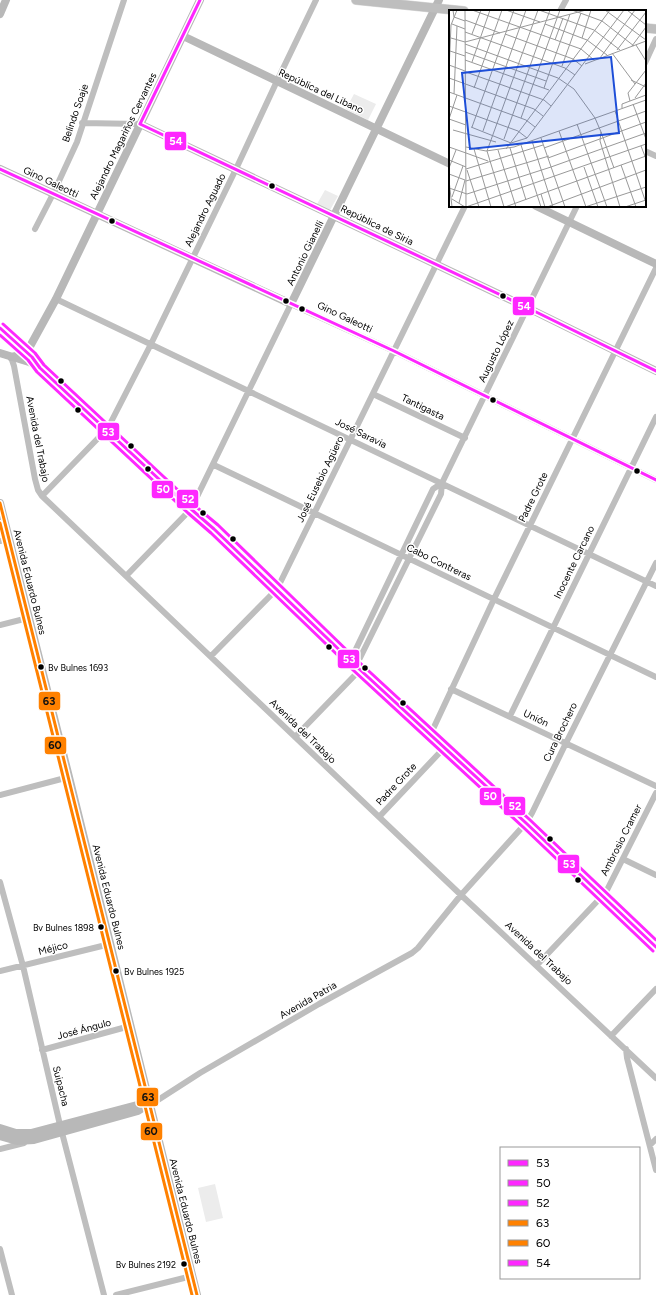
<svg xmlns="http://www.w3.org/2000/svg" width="656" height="1295" font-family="Figtree,sans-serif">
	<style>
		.pitch { fill: #ececec }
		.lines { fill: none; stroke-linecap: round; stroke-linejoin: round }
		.primary-casing { stroke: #dbdbdb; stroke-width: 10 }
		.street { stroke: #bebebe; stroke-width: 6 }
		.secondary { stroke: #b8b8b8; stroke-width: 8 }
		.primary { stroke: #bebebe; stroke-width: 9 }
		.bus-1-casing { stroke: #fff; stroke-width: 6 }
		.bus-2-casing { stroke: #fff; stroke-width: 6 }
		.bus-3-casing { stroke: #fff; stroke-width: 6 }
		.bus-4-casing { stroke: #fff; stroke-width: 6 }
		.bus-5-casing { stroke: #fff; stroke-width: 6 }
		.bus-6-casing { stroke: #fff; stroke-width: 6 }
		.bus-1 { stroke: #fe27ff; stroke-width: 3 }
		.bus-2 { stroke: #fe27ff; stroke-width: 3 }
		.bus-3 { stroke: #fe27ff; stroke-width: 3 }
		.bus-4 { stroke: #ff8100; stroke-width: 3 }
		.bus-5 { stroke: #ff8100; stroke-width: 3 }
		.bus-6 { stroke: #fe27ff; stroke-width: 3 }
		.bus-dot { fill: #000; stroke: #fff; stroke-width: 1.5 }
		.labels { text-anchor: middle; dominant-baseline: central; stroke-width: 3; stroke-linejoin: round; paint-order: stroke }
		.bus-label { font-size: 9px; fill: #000; stroke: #fff; text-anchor: start }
		.street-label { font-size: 10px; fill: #000; stroke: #fff }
		.inset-road { fill: none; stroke: #999; stroke-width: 1 }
		.view { fill: #1d4ed8; fill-opacity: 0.15; stroke: #1d4ed8; stroke-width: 2 }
		.inset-edge { fill: none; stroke: #000; stroke-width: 2 }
		.line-badge { stroke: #fff; stroke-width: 1.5 }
		.badge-label { font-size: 11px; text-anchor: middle; font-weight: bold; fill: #fff }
		.pale-badge-label { font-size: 11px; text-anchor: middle; font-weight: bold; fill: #111 }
	</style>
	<rect width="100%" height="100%" fill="#fff"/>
	<path class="pitch" d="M354,94L376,104L368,120L346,109Z
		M325,190L338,196L330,210L317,204Z
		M215,1184L223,1218L206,1222L198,1188Z"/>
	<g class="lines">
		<g class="primary-casing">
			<path id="primary" d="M356,0L464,11
				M645,28L656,29"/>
		</g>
		<path class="street" d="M560,11L566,0
			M645,63L656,39
			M82,123L140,124
			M645,151L656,156
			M35,229L53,194L77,142L124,0
			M56,299L656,586
			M11,357L14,366L35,479L38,490L42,496L461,895L656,1078
			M373,394L465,438
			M214,465L656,677
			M42,496L106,430L110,424L151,344L236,169L277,81L316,0
			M0,541L9,539
			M126,576L191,509L291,304L394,351L656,480
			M0,625L28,618
			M211,656L276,590L279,585L465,206
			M356,666L441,494L442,483L577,206
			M451,689L656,786
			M510,716L656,417
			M428,733L434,727L494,599L656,268
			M295,737L355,675L356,666L355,651L433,489L442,483
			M0,795L69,777
			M379,817L444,748
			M623,859L656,875
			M0,882L23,966L60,1125L104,1295
			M537,965L606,892L656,793
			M0,971L110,944
			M611,1036L656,989
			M626,1049L627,1058L656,1170
			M42,1050L130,1026
			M149,1104L158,1100L200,1073L319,1004L412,953L418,948L461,895L526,823L532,813L566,743L656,563
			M650,1145L656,1139
			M0,1149L24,1143
			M0,1249L12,1295
			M116,1295L192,1276"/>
		<path class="secondary" d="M0,14L6,0
			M183,36L450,164
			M140,124L528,308L656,371
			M0,169L291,304L439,0
			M536,206L656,264
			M0,328L32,357L40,368L191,509L214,529L276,590L356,666L526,823L656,947
			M0,353L29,362L37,366
			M11,357L21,355L28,350L56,299L200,0
			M0,503L69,777L197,1295
			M0,1128L16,1133H31L137,1105L147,1104
			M0,1136L17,1141L34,1140L138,1111L149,1104"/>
		<use href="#primary" class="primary"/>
		<g class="bus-1-casing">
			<path id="bus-1" d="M0,328L32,357L40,368L191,509L214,529L356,666L526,823L656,947"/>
		</g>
		<g class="bus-2-casing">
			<path id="bus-2" d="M0,335L28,360L37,372L188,513L211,533L353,670L523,827L653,951"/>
		</g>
		<g class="bus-3-casing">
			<path id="bus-3" d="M3,324L35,353L44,365L194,505L218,525L359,662L529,819L656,940"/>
		</g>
		<g class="bus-4-casing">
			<path id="bus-4" d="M0,503L197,1295"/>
		</g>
		<g class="bus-5-casing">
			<path id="bus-5" d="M0,523L192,1295"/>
		</g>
		<g class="bus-6-casing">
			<path id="bus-6" d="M200,0L140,124L528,308L656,371
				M0,169L394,351L656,480"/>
		</g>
		<use href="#bus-1" class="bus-1"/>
		<use href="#bus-2" class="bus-2"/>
		<use href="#bus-3" class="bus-3"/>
		<use href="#bus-4" class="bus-4"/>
		<use href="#bus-5" class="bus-5"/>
		<use href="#bus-6" class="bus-6"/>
	</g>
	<g class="bus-dot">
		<circle cx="272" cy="186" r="3.5"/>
		<circle cx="112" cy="221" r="3.5"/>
		<circle cx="503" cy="296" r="3.5"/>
		<circle cx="286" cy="301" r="3.5"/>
		<circle cx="302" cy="309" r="3.5"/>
		<circle cx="61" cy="381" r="3.5"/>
		<circle cx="493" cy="400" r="3.5"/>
		<circle cx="78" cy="410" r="3.5"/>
		<circle cx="131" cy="446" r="3.5"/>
		<circle cx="148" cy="469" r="3.5"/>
		<circle cx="637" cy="471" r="3.5"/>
		<circle cx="203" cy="513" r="3.5"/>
		<circle cx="233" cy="539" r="3.5"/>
		<circle cx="329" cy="647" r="3.5"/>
		<circle cx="41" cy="667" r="3.5"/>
		<circle cx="365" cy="668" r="3.5"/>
		<circle cx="403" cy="703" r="3.5"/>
		<circle cx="550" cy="839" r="3.5"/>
		<circle cx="578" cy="880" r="3.5"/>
		<circle cx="101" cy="927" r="3.5"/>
		<circle cx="116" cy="971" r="3.5"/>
		<circle cx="184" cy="1264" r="3.5"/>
	</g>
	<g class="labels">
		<g class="bus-label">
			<text x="48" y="667">Bv Bulnes 1693</text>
			<text x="94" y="927" text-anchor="end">Bv Bulnes 1898</text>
			<text x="124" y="971">Bv Bulnes 1925</text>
			<text x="176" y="1264" text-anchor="end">Bv Bulnes 2192</text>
		</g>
		<g class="street-label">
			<text transform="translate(321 91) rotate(25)">República del Libano</text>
			<text transform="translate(75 113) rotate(-71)">Belindo Soaje</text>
			<text transform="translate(123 136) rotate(-64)">Alejandro Magariños Cervantes</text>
			<text transform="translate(51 182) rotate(25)">Gino Galeotti</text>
			<text transform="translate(205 210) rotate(-64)">Alejandro Aguado</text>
			<text transform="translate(377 225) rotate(26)">República de Siria</text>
			<text transform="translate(305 253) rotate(-64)">Antonio Gianelli</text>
			<text transform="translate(345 317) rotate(25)">Gino Galeotti</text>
			<text transform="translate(496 351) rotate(-64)">Augusto López</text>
			<text transform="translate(423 407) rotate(26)">Tantigasta</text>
			<text transform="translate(361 433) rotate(26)">José Saravia</text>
			<text transform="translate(38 439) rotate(79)">Avenida del Trabajo</text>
			<text transform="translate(320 479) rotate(-64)">José Eusebio Agüero</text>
			<text transform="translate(533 497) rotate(-64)">Padre Grote</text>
			<text transform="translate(439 562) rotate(26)">Cabo Contreras</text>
			<text transform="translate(574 562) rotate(-64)">Inocente Carcano</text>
			<text transform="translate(30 582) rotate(76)">Avenida Eduardo Bulnes</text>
			<text transform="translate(536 718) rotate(25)">Unión</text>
			<text transform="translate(303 731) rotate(44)">Avenida del Trabajo</text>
			<text transform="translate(560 732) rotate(-64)">Cura Brochero</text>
			<text transform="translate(396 784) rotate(-47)">Padre Grote</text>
			<text transform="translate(621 840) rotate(-63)">Ambrosio Cramer</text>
			<text transform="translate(109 897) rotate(76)">Avenida Eduardo Bulnes</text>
			<text transform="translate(53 948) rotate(-14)">Méjico</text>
			<text transform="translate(539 953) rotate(43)">Avenida del Trabajo</text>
			<text transform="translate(308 1000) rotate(-30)">Avenida Patria</text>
			<text transform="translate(84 1029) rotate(-15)">José Ángulo</text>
			<text transform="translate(61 1086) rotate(76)">Suipacha</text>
			<text transform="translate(186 1211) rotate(76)">Avenida Eduardo Bulnes</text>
		</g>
	</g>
	<g transform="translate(449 10)">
		<rect width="197" height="197" fill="#fff"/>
		<path class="inset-road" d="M4,0L5,7L16,11M16,0L17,197M23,0L132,39L145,50M57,0L91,12M90,0L145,20L171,40M123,0L153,11L185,36M156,0L197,30M178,0L197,15M16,10L51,23M3,14L16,19M96,14L138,30L158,45M16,22L116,58L126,65M23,24L32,0M56,24L124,49L133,56M2,28L16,32M133,28L142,0M106,30L114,8M16,32L137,0M16,34L109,68L125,79L146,108M187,35L197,51M183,36L197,17M168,40L197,2M1,41L16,46M16,42L97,71M163,43L186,74M151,48L186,0M16,50L100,80M23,52L41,0M136,54L197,31M0,55L16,61M113,56L132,3M0,61L2,15L8,0M17,62L95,90L102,96M0,68L85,99L94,106M182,70L197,77M25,78L53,0M95,78L121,4M0,82L77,110L86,117M5,84L8,16M186,88L197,73M181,91L179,83L197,60M184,94L197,129M0,96L69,121L78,128M173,98V94L197,85M166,101L197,193M72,108L111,0M146,108L152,122L151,131L171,197M0,109L8,85M0,109L17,115M128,114L158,197M22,117L62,133M23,117L65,0M4,120L47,132M34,121L77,0M110,121L137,197M152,122L165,158M92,128L116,197M55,129L101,0M83,131L104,197M62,133L78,128L175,0M72,135L92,197M192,136L197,149M0,137L17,143M17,137L37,141L65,137L197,90M61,138L77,190M95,138L197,101M25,139L42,197M57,139L161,0M49,140L67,197M17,143L39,151M99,148L197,112M0,150L17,157M172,155L187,197M135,157L149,197M0,158L7,140M17,159L94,135M18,160L30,197M0,164L16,170M0,170L3,197M17,171L100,146M0,178L18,184L102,157L197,123M92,184L96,197M3,187L14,156M3,189L16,197M10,193L16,170M17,197L197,134M55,197L38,141L89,0M56,197L197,146M98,197L197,160M136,197L197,177M176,197L197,190"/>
		<path class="view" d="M162,47L170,123L21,139L13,63Z"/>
		<rect width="197" height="197" class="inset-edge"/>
	</g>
	<g class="line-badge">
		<rect x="164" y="131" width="23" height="20" rx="4" fill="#fe27ff"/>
		<rect x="512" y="296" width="23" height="20" rx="4" fill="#fe27ff"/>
		<rect x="97" y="422" width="23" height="19" rx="4" fill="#fe27ff"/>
		<rect x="151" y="480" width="23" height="19" rx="4" fill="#fe27ff"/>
		<rect x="176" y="489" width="23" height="20" rx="4" fill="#fe27ff"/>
		<rect x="337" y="649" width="23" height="20" rx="4" fill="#fe27ff"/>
		<rect x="38" y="691" width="23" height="20" rx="4" fill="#ff8100"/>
		<rect x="44" y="736" width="23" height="19" rx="4" fill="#ff8100"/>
		<rect x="479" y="787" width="23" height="19" rx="4" fill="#fe27ff"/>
		<rect x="503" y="796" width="23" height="20" rx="4" fill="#fe27ff"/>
		<rect x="557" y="854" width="23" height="20" rx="4" fill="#fe27ff"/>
		<rect x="136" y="1087" width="23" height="20" rx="4" fill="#ff8100"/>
		<rect x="140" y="1122" width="23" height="19" rx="4" fill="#ff8100"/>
	</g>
	<g class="badge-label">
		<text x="176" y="145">54</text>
		<text x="524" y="310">54</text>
		<text x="108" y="436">53</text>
		<text x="163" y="493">50</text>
		<text x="188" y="503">52</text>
		<text x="349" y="663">53</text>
		<text x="490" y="800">50</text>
		<text x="515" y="810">52</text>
		<text x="569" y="868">53</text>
	</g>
	<g class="pale-badge-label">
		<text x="49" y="705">63</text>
		<text x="55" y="749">60</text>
		<text x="148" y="1101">63</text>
		<text x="151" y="1135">60</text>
	</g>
	<rect x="500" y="1147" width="140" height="132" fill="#ffffff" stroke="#999999"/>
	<rect x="508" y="1160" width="20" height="6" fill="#fe27ff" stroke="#999999"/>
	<text x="536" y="1167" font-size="12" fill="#000000">53</text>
	<rect x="508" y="1180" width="20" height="6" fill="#fe27ff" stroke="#999999"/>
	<text x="536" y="1187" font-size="12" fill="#000000">50</text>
	<rect x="508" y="1200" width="20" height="6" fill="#fe27ff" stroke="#999999"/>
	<text x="536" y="1207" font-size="12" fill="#000000">52</text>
	<rect x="508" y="1220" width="20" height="6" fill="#ff8100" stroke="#999999"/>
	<text x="536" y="1227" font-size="12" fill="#000000">63</text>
	<rect x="508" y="1240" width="20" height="6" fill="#ff8100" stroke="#999999"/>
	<text x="536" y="1247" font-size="12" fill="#000000">60</text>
	<rect x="508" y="1260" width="20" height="6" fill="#fe27ff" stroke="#999999"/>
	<text x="536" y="1267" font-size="12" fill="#000000">54</text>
</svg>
